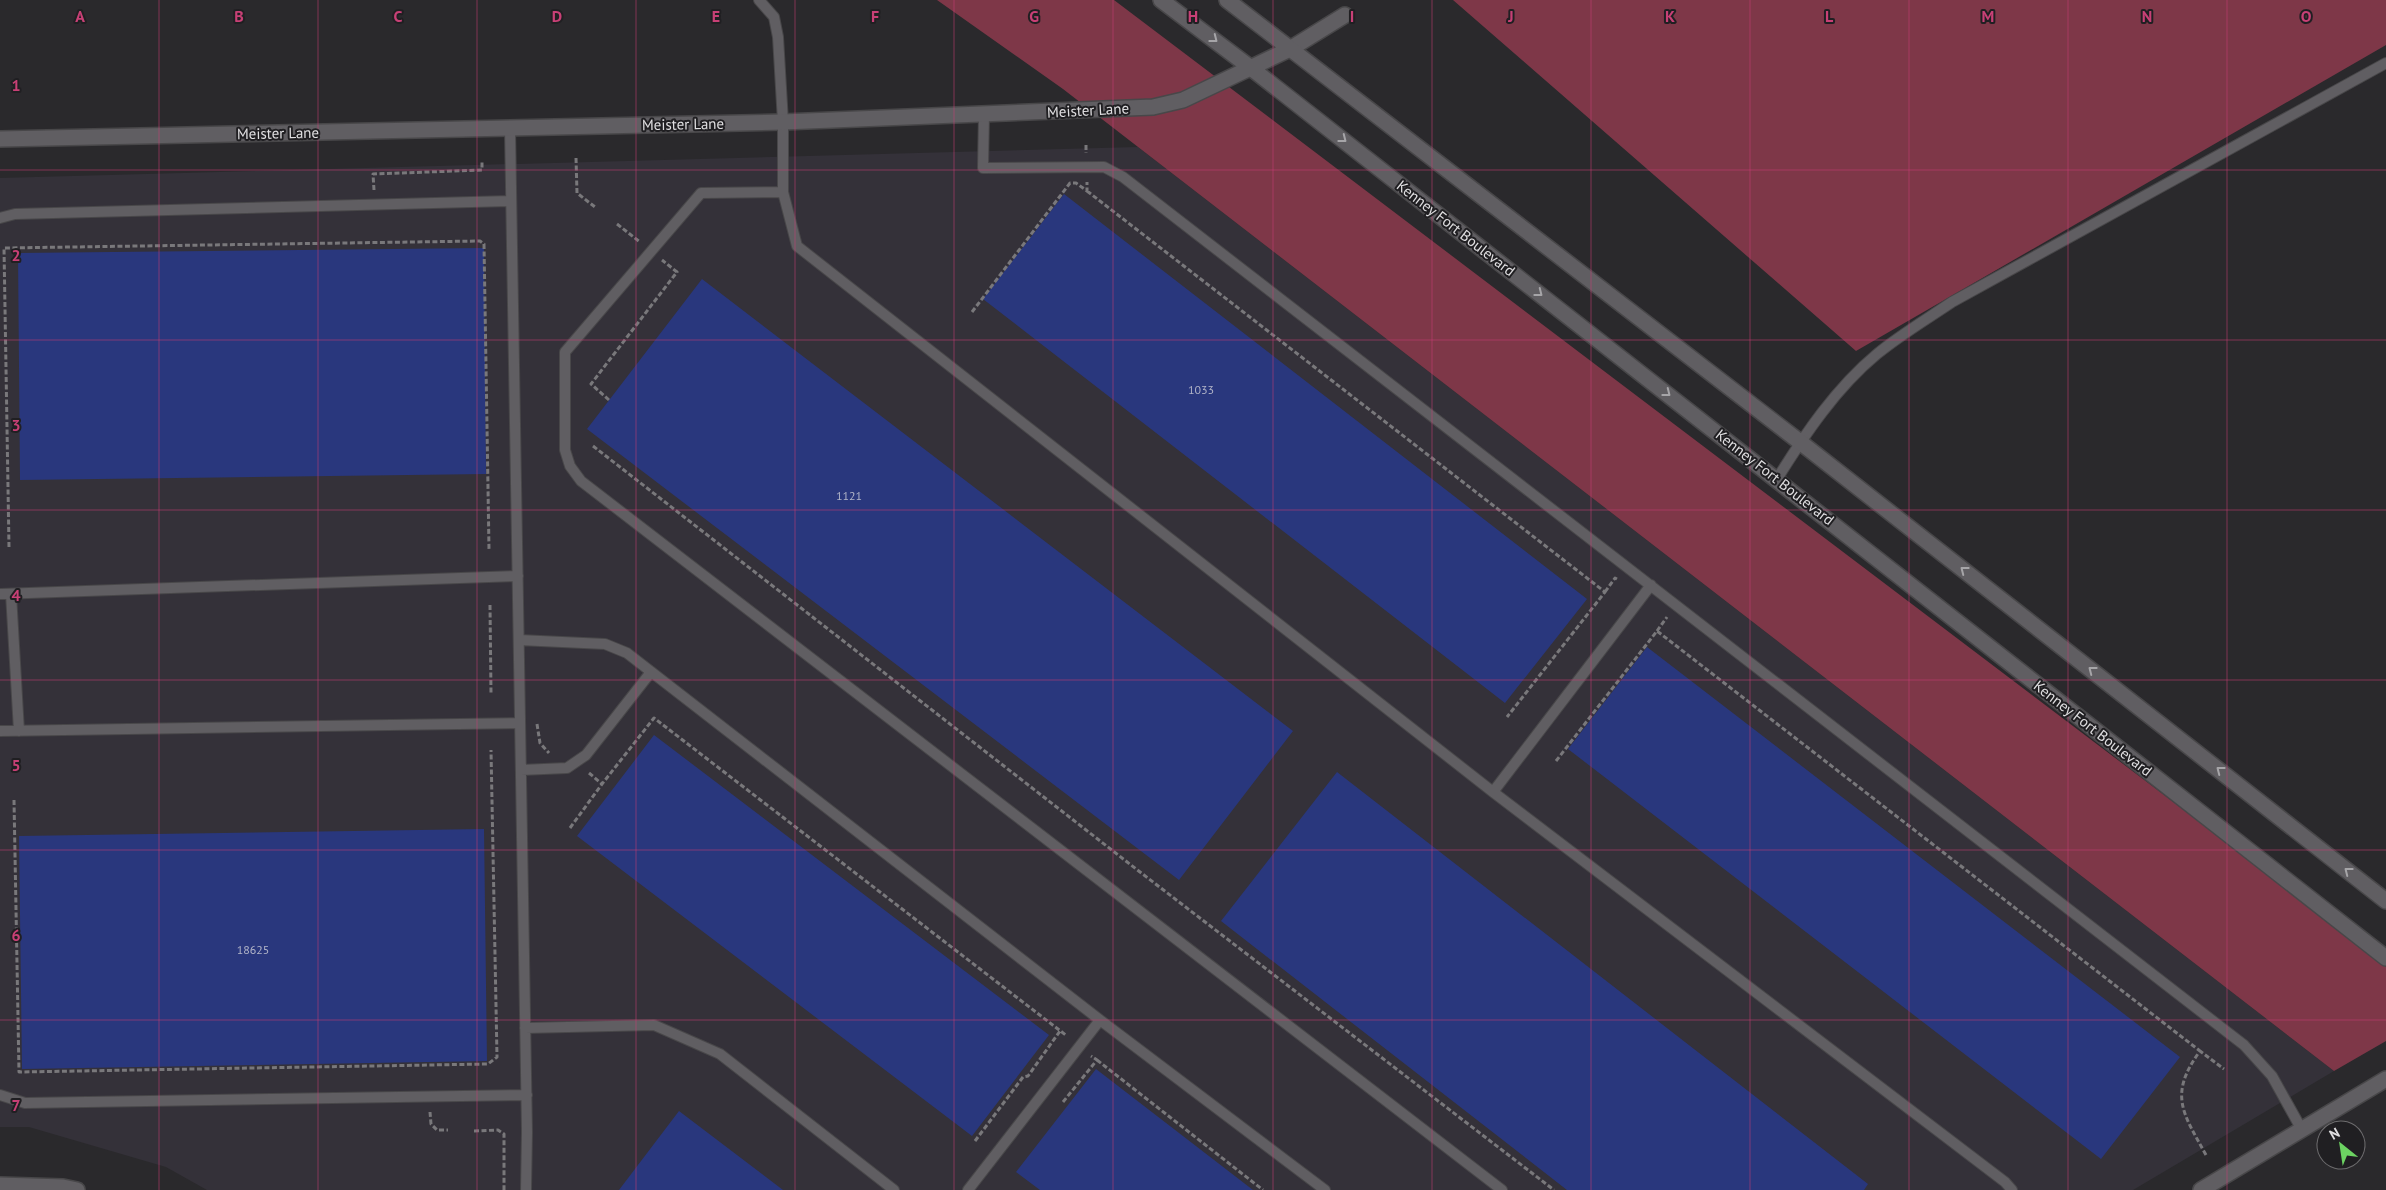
<svg xmlns="http://www.w3.org/2000/svg" width="2386" height="1190" font-family="'PT Sans',sans-serif">
	<style>
		.built { fill: #343139 }
		.green { fill: #7e3748 }
		.building { fill: #29377d }
		.lines { fill: none; stroke-linecap: round; stroke-linejoin: round }
		.lane-casing { stroke: #484749; stroke-width: 12 }
		.street-casing { stroke: #484749; stroke-width: 18 }
		.secondary-casing { stroke: #484749; stroke-width: 18 }
		.path { stroke: #79787b; stroke-width: 3; stroke-dasharray: 5 2.5; stroke-linecap: butt }
		.lane { stroke: #605e62; stroke-width: 10 }
		.street { stroke: #605e62; stroke-width: 15 }
		.secondary { stroke: #605e62; stroke-width: 15 }
		.oneway { stroke: #a6a5a8 }
		.grid { fill: none; stroke: #c84076; stroke-width: 1; stroke-opacity: 0.55 }
		.labels { text-anchor: middle; dominant-baseline: central; stroke-width: 4; stroke-linejoin: round; paint-order: stroke }
		.number-label { font-size: 12px; fill: #b2b5c8 }
		.street-label { font-size: 15px; fill: #e0dfe1; stroke: #201f22 }
		.grid-label { font-size: 16px; text-anchor: middle; font-weight: bold; fill: #c84076; stroke: #201f22; stroke-width: 4; stroke-linejoin: round; paint-order: stroke }
	</style>
	<rect width="100%" height="100%" fill="#2a292c"/>
	<path class="built" d="M1138,147L2334,1071L2133,1190H207L166,1167L29,1127H0V178Z"/>
	<path class="green" d="M937,0H1114L2386,963V1041L2334,1071L1063,89Z
		M1453,0H2386V45L1856,351Z"/>
	<path class="building" d="M1064,194L1587,599L1505,703L983,299Z
		M484,248L486,474L20,480L18,253Z
		M702,279L1293,731L1179,880L587,429Z
		M1647,647L2180,1057L2101,1159L1568,749Z
		M654,735L1049,1035L972,1136L577,836Z
		M1337,772L1868,1184L1864,1190H1567L1221,921Z
		M484,829L487,1061L22,1069L19,836Z
		M1096,1069L1253,1190H1040L1016,1172Z
		M679,1111L783,1190H619Z"/>
	<g class="lines">
		<g class="lane-casing">
			<path id="lane" d="M759,0L774,17L778,37L783,122V192L797,246L1493,792L2005,1182L2012,1190
				M984,114L983,168L1104,167L1123,177L2244,1045L2272,1076L2302,1130
				M510,128L527,1132L526,1190
				M783,192L701,193L565,352V450L570,466L581,481L1502,1190
				M0,218L15,214L511,201
				M1777,479C1805,434 1836,388 1877,354C1900,335 1927,319 1952,302L2386,63
				M0,594L518,576
				M11,594L19,731
				M519,640L605,644L627,653L1100,1020L1325,1190
				M0,731L520,723
				M521,770L567,768L586,755L651,672
				M1493,792L1651,585
				M525,1028L654,1025L720,1054L894,1190
				M0,1095L25,1103L527,1095
				M968,1190L1100,1020"/>
		</g>
		<g class="street-casing">
			<path id="street" d="M1290,49L1345,15"/>
		</g>
		<g class="secondary-casing">
			<path id="secondary" d="M1161,0L1251,68L2386,958
				M1227,0L1800,442L2386,901
				M0,139L783,122L1153,107L1183,100L1290,49
				M0,1185L63,1187L77,1190
				M2201,1190L2386,1079"/>
		</g>
		<path class="path" d="M1086,145V153
			M576,158L577,193L595,207
			M374,190L373,174L482,170V161
			M1087,191L1605,592L1507,717
			M617,224L640,242
			M972,312L1070,183H1076L1087,191V182
			M609,400L591,384L677,272L662,260
			M593,446L1140,872L1554,1190
			M9,547L4,248L480,241L484,244L489,549
			M1605,592L1615,578L1617,579
			M490,605L491,693
			M1657,631L1667,617
			M537,724L540,743L549,753
			M1556,761L1657,631L2200,1051
			M589,773L602,784L654,718L1067,1036
			M14,800L19,1072L488,1064L497,1057L491,750
			M570,828L602,784
			M1097,1060L1263,1190
			M1063,1102L1097,1060L1091,1056
			M430,1112L431,1124L437,1130H448
			M474,1131L498,1130L504,1134V1190
			M975,1141L1023,1077L1028,1076L1060,1031
			M2206,1155C2183,1113 2168,1095 2200,1051L2224,1069"/>
		<use href="#lane" class="lane"/>
		<use href="#street" class="street"/>
		<use href="#secondary" class="secondary"/>
	</g>
	<defs><path id="oneway-chevron" d="M-2-3.5L2.5 0L-2 3.5" fill="none" stroke-width="1.6" stroke-linecap="round" stroke-linejoin="round" transform="scale(1.25)"/></defs>
	<g class="oneway">
		<use href="#oneway-chevron" transform="translate(1214 39) rotate(38)"/>
		<use href="#oneway-chevron" transform="translate(1343 139) rotate(38)"/>
		<use href="#oneway-chevron" transform="translate(1539 293) rotate(38)"/>
		<use href="#oneway-chevron" transform="translate(1667 393) rotate(38)"/>
		<use href="#oneway-chevron" transform="translate(1964 570) rotate(-142)"/>
		<use href="#oneway-chevron" transform="translate(2092 670) rotate(-142)"/>
		<use href="#oneway-chevron" transform="translate(2220 770) rotate(-142)"/>
		<use href="#oneway-chevron" transform="translate(2348 871) rotate(-142)"/>
	</g>
	<path class="grid" d="M159,0V1190M318,0V1190M477,0V1190M636,0V1190M795,0V1190M954,0V1190M1113,0V1190M1273,0V1190M1432,0V1190M1591,0V1190M1750,0V1190M1909,0V1190M2068,0V1190M2227,0V1190M0,170H2386M0,340H2386M0,510H2386M0,680H2386M0,850H2386M0,1020H2386"/>
	<g class="labels">
		<g class="number-label">
			<text x="1201" y="389">1033</text>
			<text x="849" y="495">1121</text>
			<text x="253" y="949">18625</text>
		</g>
		<g class="street-label">
			<text transform="translate(1088 110) rotate(-3)">Meister Lane</text>
			<text transform="translate(683 124) rotate(-1)">Meister Lane</text>
			<text transform="translate(278 133) rotate(-1)">Meister Lane</text>
			<text transform="translate(1456 228) rotate(38)">Kenney Fort Boulevard</text>
			<text transform="translate(1775 477) rotate(38)">Kenney Fort Boulevard</text>
			<text transform="translate(2093 728) rotate(38)">Kenney Fort Boulevard</text>
		</g>
	</g>
	<g class="grid-label">
		<text x="80" y="22">A</text>
		<text x="239" y="22">B</text>
		<text x="398" y="22">C</text>
		<text x="557" y="22">D</text>
		<text x="716" y="22">E</text>
		<text x="875" y="22">F</text>
		<text x="1034" y="22">G</text>
		<text x="1193" y="22">H</text>
		<text x="1352" y="22">I</text>
		<text x="1511" y="22">J</text>
		<text x="1670" y="22">K</text>
		<text x="1829" y="22">L</text>
		<text x="1988" y="22">M</text>
		<text x="2147" y="22">N</text>
		<text x="2306" y="22">O</text>
		<text x="16" y="91">1</text>
		<text x="16" y="261">2</text>
		<text x="16" y="431">3</text>
		<text x="16" y="601">4</text>
		<text x="16" y="771">5</text>
		<text x="16" y="941">6</text>
		<text x="16" y="1111">7</text>
	</g>
	<g transform="translate(2341 1145) rotate(330)"><circle r="24" fill="#201f22" stroke="#6d6c6e"/>
	<path d="M0-4L9 19L0 12L-9 19Z" fill="#6cd362"/>
	<text y="-8" font-size="14" font-weight="bold" text-anchor="middle" fill="#e0dfe1">N</text>
	</g>
</svg>
